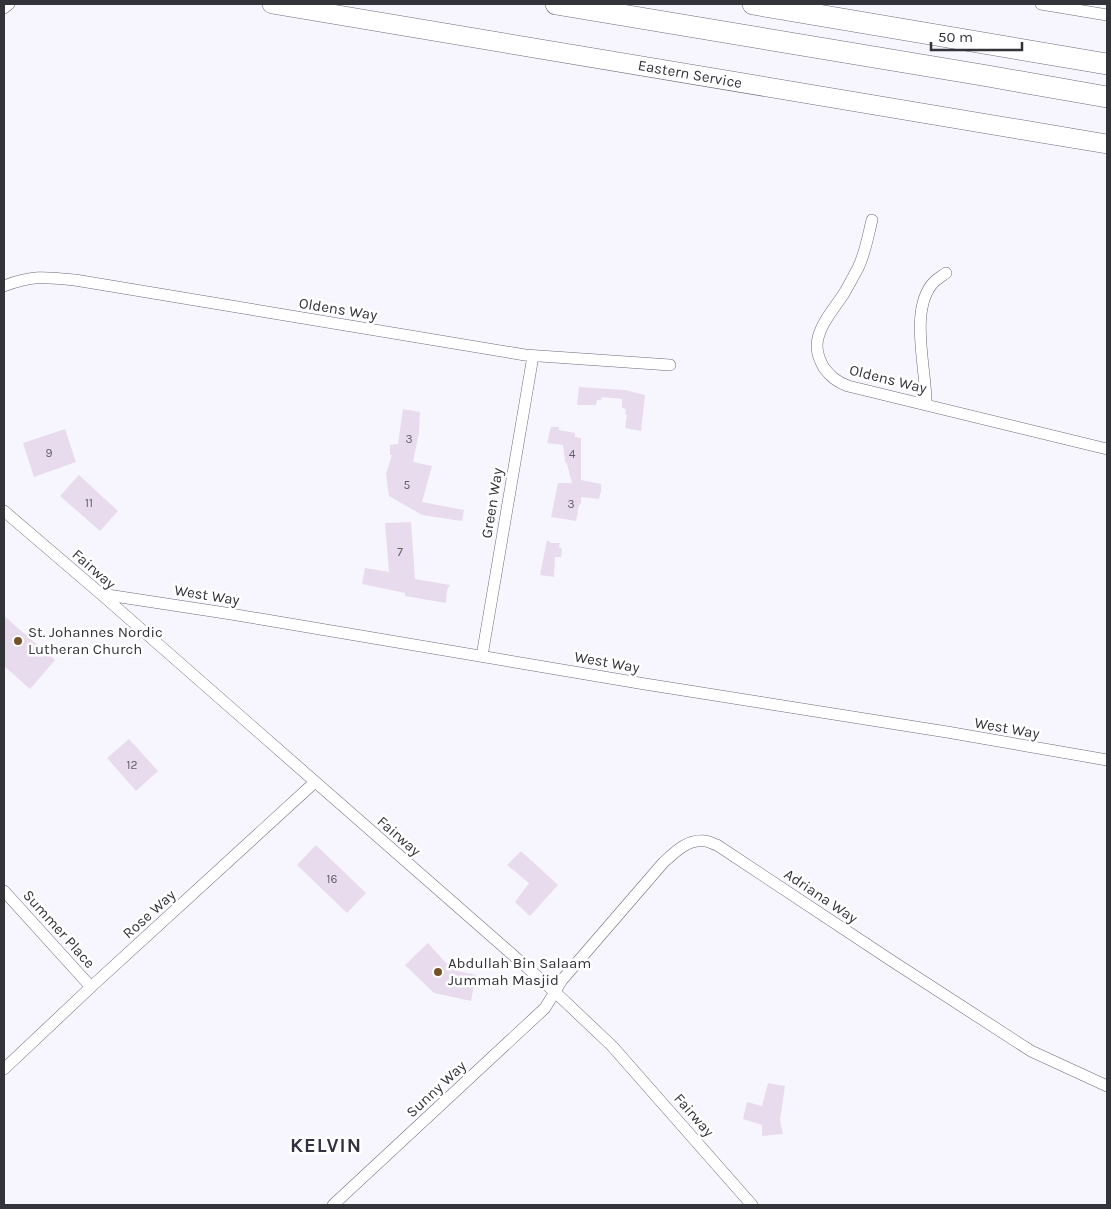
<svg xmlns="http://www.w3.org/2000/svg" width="1111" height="1209" font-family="Karla,sans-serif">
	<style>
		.building { fill: #e8dbed }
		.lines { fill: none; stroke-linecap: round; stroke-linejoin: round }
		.minor-casing { stroke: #6d6b7d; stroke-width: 12 }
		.primary-casing { stroke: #6d6b7d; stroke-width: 20 }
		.motorway-casing { stroke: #6d6b7d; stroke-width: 22 }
		.minor { stroke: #fff; stroke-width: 11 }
		.primary { stroke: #fff; stroke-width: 19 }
		.motorway { stroke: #fff; stroke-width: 21 }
		.poi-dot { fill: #74522a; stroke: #fff; stroke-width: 2 }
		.labels { text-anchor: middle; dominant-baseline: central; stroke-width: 5; stroke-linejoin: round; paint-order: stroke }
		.number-label { font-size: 12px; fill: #605d67 }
		.street-label { font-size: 15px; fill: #33333a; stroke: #fff }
		.poi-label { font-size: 15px; fill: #33333a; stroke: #fff; text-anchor: start }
		.district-label { font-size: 20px; font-weight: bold; letter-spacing: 1px; fill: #343242; stroke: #fff }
	</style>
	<rect width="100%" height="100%" fill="#f7f6fe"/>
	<path class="building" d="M579,387L625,390L645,395L641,431L625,428L627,415L625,414L626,409L622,408V399L602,397L601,400H597L596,405H577Z
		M403,409L420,412L419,433L413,462L432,466L422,502L464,510L462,521L422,515L389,496L386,474L392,455H390V445L398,444Z
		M551,427H559V430L575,433V437L581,438V480L601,484V491L599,499L581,497V504L579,505L576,521L551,517L558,483H572L567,464L565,462L563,445L547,443Z
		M65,429L76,462L34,477L23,443Z
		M79,475L118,511L100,531L60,496Z
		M411,522L415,579L450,585L447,590L446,603L405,596V593L362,584L365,568L389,572L385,523Z
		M547,540L551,543H560L559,547L562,549L561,557H555L554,577L540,575Z
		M4,616L55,660L30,689L4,666Z
		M129,739L158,771L136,791L107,758Z
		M316,845L366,893L347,913L297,865Z
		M521,851L558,885L530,916L515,902L529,883L507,865Z
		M428,943L446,963L455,961L453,970L476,975L471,1001L434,993L405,965Z
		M768,1083L785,1086L780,1120L783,1134L762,1136V1125L743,1119L747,1102L762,1106Z"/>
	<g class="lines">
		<g class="minor-casing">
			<path id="minor" d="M1041,4L1107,15
				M4,8L9,4
				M872,220C868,236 865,254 858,268C853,277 848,287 843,295C833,310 817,328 817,346C817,354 820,361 824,368C831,377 837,382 848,386L1107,449
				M4,286C32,275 46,277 75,280L525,355L670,365
				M926,405C927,371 908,309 934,282C937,279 942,276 946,273
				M4,511L101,594L555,992L612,1046L752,1205
				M101,594L225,613L645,684L947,732L1107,760
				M482,656L533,356
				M4,891L91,987
				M4,1069L91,987L315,782
				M333,1205L545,1008L562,980L663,863C675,852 687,839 705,841C709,841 713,844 717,845L892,961L1031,1051L1107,1086"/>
		</g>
		<g class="primary-casing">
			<path id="primary" d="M272,4L1107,144"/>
		</g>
		<g class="motorway-casing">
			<path id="motorway" d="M556,4L982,75L1107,97
				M753,4L1107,64"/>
		</g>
		<use href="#minor" class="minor"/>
		<use href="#primary" class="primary"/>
		<use href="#motorway" class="motorway"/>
	</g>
	<g class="poi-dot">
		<circle cx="18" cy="641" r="5"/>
		<circle cx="438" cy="972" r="5"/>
	</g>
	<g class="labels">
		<g class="number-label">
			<text x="409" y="439">3</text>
			<text x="49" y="453">9</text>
			<text x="572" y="454">4</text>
			<text x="407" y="485">5</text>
			<text x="89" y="503">11</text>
			<text x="571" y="504">3</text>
			<text x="400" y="552">7</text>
			<text x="132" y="765">12</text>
			<text x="332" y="879">16</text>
		</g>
		<g class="street-label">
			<text transform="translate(690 74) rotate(10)">Eastern Service</text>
			<text transform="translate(338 309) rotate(9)">Oldens Way</text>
			<text transform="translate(888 379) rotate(14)">Oldens Way</text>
			<text transform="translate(492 503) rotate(-81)">Green Way</text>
			<text transform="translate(94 569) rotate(41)">Fairway</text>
			<text transform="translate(207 595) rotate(9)">West Way</text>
			<text transform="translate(607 662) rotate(10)">West Way</text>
			<text transform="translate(1007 728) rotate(10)">West Way</text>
			<text transform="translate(399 836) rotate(41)">Fairway</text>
			<text transform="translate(821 896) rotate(34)">Adriana Way</text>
			<text transform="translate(149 914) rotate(-42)">Rose Way</text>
			<text transform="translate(59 929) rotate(48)">Summer Place</text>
			<text transform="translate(436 1089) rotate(-43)">Sunny Way</text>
			<text transform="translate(694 1115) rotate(49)">Fairway</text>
		</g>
		<g class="poi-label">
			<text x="28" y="632">St. Johannes Nordic<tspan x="28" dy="17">Lutheran Church</tspan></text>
			<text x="448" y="963">Abdullah Bin Salaam<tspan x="448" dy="17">Jummah Masjid</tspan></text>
		</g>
		<g class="district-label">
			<text x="326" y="1145">KELVIN</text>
		</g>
	</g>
	<rect width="1111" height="1209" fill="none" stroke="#33333a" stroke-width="10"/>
	<path d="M931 42v8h91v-8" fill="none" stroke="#33333a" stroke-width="2.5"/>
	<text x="938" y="42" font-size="15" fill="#33333a" stroke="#ffffff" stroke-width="4" paint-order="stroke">50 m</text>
</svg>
